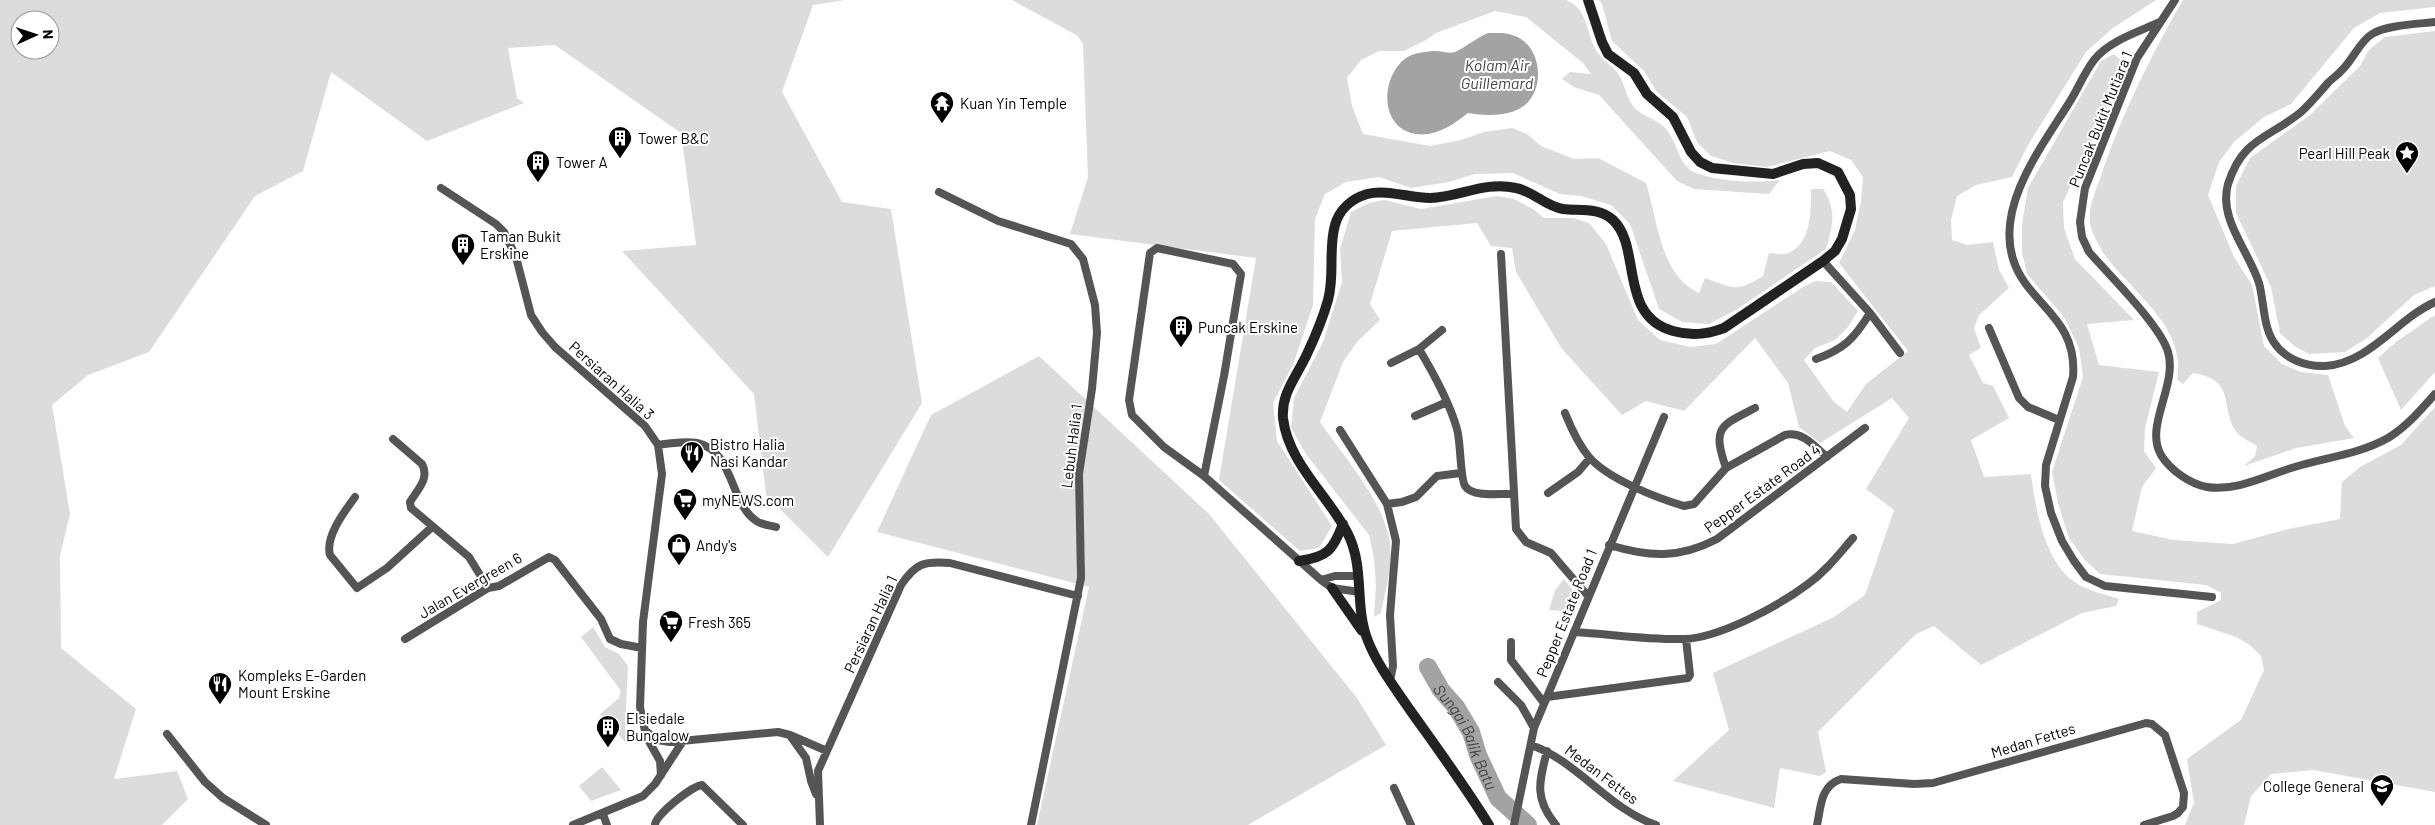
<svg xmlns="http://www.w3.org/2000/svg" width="2435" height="825" font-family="Barlow,sans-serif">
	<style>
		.green { fill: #dcdcdc; fill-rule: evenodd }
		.water { fill: #a3a3a3 }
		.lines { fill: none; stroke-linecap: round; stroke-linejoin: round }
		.river { stroke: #a3a3a3; stroke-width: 18 }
		.minor { stroke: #555; stroke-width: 8 }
		.secondary { stroke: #222; stroke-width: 10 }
		.labels { text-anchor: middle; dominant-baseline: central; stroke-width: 4; stroke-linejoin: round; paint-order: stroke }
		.poi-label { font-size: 15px; fill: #000; stroke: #fff; text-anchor: start }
		.street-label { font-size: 15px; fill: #000; stroke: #fff }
		.water-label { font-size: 16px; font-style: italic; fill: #444; stroke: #fff }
	</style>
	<rect width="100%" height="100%" fill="#fff"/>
	<path class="green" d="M0,0H845L813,5L782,92L842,202L891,209L922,403L828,557L766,495L754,394L622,251L696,245L681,133L555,45L508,48L517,98L524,103L427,141L331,72L303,171L255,196L149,352L88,375L52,405L70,514L60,556L61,648L136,709L114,779L177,771L188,799L162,825H0ZM20,20H50V50H20Z
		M1012,0H1566C1588,8 1586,33 1596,50C1602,60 1613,66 1619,75C1626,86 1627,103 1638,111C1649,119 1662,121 1669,133C1678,146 1680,167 1696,173C1721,182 1754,183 1780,180L1769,194L1694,189L1677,181L1599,95L1574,87L1562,79L1570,72L1591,74L1583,63L1526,17L1495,11L1436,33L1426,40L1404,51H1379L1361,60L1347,78L1352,106L1363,134L1430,146L1461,140L1484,132L1512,128L1527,134L1541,146L1574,159L1598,158L1646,183C1658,219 1659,275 1699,293L1705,278C1734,288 1736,293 1763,276L1769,253C1774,253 1781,255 1785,254C1812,247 1811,210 1811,189H1823C1837,210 1833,226 1826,249L1736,310L1709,324L1682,322L1659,309L1630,224L1611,205L1581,196L1560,194L1513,173L1475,174L1449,182L1411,188L1379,177L1346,182L1325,194L1315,219L1313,305L1293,365L1273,403L1277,441L1332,526L1319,548L1300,551L1219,480L1256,258L1070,234L1088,177L1083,45L1078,36Z
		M1599,0H2156L2113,28L2086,52L2028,145L2012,177L1976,185L1957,196L1951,220L1952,240L1967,245L1993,242L1999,270L2009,288L1979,315L1974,328L1981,348L1969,355L1983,383L1993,386L2009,418L1971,440L1984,477L2031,474C2035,505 2044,560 2072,580C2084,590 2104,594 2119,599L2116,606L2082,613L1981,665L1934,626L1916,634L1818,732L1826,772L1820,776L1780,768L1774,808L1673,781L1729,730L1713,673L1834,617L1865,595L1894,510L1866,489L1909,418L1892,398L1820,443L1799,427L1788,383L1755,338L1684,411L1646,401L1622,415L1562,349L1516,272L1512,248L1491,246L1477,223L1392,231L1370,304L1380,320L1357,342L1343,362L1320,422C1344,457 1385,502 1390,544C1393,567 1385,591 1381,613L1374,617L1376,586L1374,558L1369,535L1306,454L1291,428L1294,398L1323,342L1342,282L1340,249L1351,212L1369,203L1385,200L1421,209L1497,196L1514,199L1533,209L1544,218H1573L1589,223L1606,244L1638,320L1660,340L1690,347L1716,344L1803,287L1815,281L1831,282L1858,311L1848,327L1835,340L1815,348L1804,360L1834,402L1847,412L1866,384L1908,351L1839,263L1855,230L1861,201L1863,177L1851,160L1830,151L1767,167L1733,163L1711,156L1697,142L1687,117L1657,92L1644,71L1612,41L1602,4Z
		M2183,0H2435V7L2380,13L2354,28L2291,104L2264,117L2234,142L2219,162L2208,195L2234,257L2252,285L2264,346L2282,364L2301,372L2328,375L2345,426L2354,438L2296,448L2244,466L2255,456L2257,446C2251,442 2239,437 2235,430C2220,404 2236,380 2193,373L2183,384L2177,380C2187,325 2130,292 2102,251C2098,243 2091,232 2090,223C2088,209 2095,192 2100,179C2120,118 2151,55 2183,0Z
		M2435,31V286L2414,295L2367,338L2345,352L2309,354L2294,346L2280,333L2271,287L2236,213V186L2250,158L2310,115L2360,66L2369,50L2385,37Z
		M2114,54L2121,60L2122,76L2063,202L2064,228L2075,259L2134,320L2087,324L2099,365L2159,372L2145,428L2144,451L2156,468L2142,487L2132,531L2174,540L2233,544L2288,529L2340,519L2342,482L2360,467L2401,445L2435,407V792L2313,770L2271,774L2251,796L2244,825H2185L2194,803L2187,759L2241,720L2264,670L2261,656L2250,645L2236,637L2197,624V612L2221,600V593L2206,585L2100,574L2084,559L2069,538L2058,503L2052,472L2083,377L2079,348L2064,317L2027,274L2022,252V224L2028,188L2101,61Z
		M2435,315V372L2401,410L2378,358L2396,342Z
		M1039,356L1209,514L1357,698L1386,745L1248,825H1037L1089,587L877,532L931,415Z
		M1564,579L1579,598L1575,612L1549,610L1555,590Z
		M593,627L605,647L619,654L628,666L625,731L631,737L625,742L600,714L619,698L621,691L581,637Z
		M602,767L621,790L591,801L579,786Z"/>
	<path class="water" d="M1488,33C1497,33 1506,32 1515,36C1541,46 1546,87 1525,105C1510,117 1486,116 1468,113C1454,124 1436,137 1416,134C1379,128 1380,77 1406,58C1413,53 1427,51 1436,51C1442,51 1449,54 1455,52C1466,47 1476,38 1488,33Z"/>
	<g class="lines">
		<path class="river" id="s1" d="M1428,667L1441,690L1456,707L1471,732L1478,755L1498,798L1528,825"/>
		<path class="minor" d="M2175,0L2137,58L2085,188L2080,222L2082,237L2089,252C2109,275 2161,326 2168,352C2178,385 2144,426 2161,455C2170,470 2190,484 2207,487C2237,492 2269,474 2298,466C2329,457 2359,454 2388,438C2406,427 2421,410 2435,394
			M2160,22C2138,32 2109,41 2094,60C2084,73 2078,89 2069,103C2042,146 1996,205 2013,259C2027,305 2078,316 2073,377L2046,465L2045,486L2051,513L2062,541L2074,561L2086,577L2105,586L2212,597
			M2435,22C2418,24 2386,25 2372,34C2359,42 2353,60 2341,71C2337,76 2331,79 2327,84C2319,93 2311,103 2301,112C2270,138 2243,137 2228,184C2218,219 2249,251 2259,283C2264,301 2263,325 2273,341C2284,359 2306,367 2325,366C2370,363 2397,319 2435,302
			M441,188L496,224L504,232L516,257L531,315L542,332L555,347L645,426L658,445L662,474L643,622L640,707L646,736L660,761L661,775
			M939,192L998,221L1071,244L1083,259L1095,305L1097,333L1092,389L1079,474L1081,578L1031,825
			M1501,254L1516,529L1526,542L1551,553L1588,596
			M1823,261L1870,313L1900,353
			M1989,328L2019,398L2028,407L2059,420
			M1419,349C1434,374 1449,401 1457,429C1461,443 1460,478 1465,486C1473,498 1500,493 1513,494
			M1816,359C1844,349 1854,339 1870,313
			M1391,363L1419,349L1442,330
			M1565,413C1571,428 1578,444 1589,457C1608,479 1657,498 1684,506L1694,504L1726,468L1785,435C1803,431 1814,446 1827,457
			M1415,416L1447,402
			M1340,430L1387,504L1396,541L1390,615L1393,666L1390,681
			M393,439L422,464C430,479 417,490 410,502L411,508L469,557L488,588
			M658,445C671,443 684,441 697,443C733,450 730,502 755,520C761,525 769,525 776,527
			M1726,468C1712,427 1720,426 1755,408
			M1204,476L1224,376L1241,274L1233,264L1157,248L1150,253L1129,400L1132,415L1164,447L1204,476L1321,580L1332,588L1360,592
			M1548,493L1578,472L1590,458
			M355,497C344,512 325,537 330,555L357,588L387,568L432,527
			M1387,504L1402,502L1416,497L1437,476L1461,473
			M1609,545C1649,557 1679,559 1717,539L1865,428
			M1321,580L1335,576H1359
			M1574,632C1610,634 1648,640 1684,639C1720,638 1780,605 1808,584C1826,571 1839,554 1853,538
			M405,639L488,588L499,586L549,557L555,560L601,619L610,639L621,644L642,648
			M1511,642V660L1544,703
			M1498,682L1521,705L1534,728
			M1547,697L1688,678L1690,675L1686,639
			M646,731L657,740L670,742L778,732L790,735L827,751
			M167,734L205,782L223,798L266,825
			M791,737L806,758L811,781L816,794
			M1531,745C1579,762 1607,808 1656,825
			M1547,751C1539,782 1534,799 1556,825
			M1394,788L1411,825
			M603,814L607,825
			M573,825L643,796L655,784L683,741
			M655,825C655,815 692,786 702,785L743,825
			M820,825L818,771L901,585C916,563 924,561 950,563L1078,596
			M1514,825L1534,728L1664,417
			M1817,825C1821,807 1820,786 1841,779L1914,784L1933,783L2146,723L2152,724L2165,735L2184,793L2183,807L2178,813L2173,816L2144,825"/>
		<path class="secondary" d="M1299,561C1328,557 1333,550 1343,524
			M1332,588L1362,631
			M1489,825C1465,786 1437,748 1410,710C1395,688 1378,666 1368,641C1354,606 1365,568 1348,534C1329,496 1288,463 1283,418C1281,393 1297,376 1307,354C1315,337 1323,318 1328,300C1335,275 1328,250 1335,225C1339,210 1351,199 1367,194C1387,189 1410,198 1430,198C1460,197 1484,181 1516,188C1533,191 1545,206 1563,209C1579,211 1599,207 1613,220C1642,247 1618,316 1673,331C1691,336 1706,335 1724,328L1823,261L1835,251L1842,239L1851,209L1850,195L1838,172L1818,163L1803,164L1773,174L1712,168L1700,162L1691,152L1673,117L1647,94L1634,73L1608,54L1602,42L1588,0"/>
	</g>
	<defs>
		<g id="temple-pin" transform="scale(1.25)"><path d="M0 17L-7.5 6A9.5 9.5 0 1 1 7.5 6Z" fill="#000" stroke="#fff"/><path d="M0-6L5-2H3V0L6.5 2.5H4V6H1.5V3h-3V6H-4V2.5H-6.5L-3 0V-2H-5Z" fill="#fff"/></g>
		<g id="building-pin" transform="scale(1.25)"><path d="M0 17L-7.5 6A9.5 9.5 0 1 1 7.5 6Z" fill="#000" stroke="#fff"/><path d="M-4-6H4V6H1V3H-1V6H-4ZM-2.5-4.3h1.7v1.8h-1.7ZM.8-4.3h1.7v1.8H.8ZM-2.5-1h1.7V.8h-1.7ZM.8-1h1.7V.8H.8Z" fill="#fff"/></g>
		<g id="sight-pin" transform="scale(1.25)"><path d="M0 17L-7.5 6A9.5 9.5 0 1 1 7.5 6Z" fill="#000" stroke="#fff"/><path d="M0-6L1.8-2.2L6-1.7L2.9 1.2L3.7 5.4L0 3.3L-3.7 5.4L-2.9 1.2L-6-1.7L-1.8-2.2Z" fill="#fff"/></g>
		<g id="restaurant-pin" transform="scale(1.25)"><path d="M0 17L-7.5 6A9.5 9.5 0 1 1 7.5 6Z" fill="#000" stroke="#fff"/><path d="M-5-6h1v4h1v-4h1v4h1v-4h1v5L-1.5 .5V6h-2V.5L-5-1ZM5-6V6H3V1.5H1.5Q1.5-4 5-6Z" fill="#fff"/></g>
		<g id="supermarket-pin" transform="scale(1.25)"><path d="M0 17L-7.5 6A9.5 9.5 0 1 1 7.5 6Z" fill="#000" stroke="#fff"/><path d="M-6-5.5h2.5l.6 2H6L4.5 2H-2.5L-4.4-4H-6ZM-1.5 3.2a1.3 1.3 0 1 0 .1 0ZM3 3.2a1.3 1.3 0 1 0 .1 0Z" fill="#fff"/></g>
		<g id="shop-pin" transform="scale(1.25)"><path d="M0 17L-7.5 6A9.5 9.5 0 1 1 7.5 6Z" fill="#000" stroke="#fff"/><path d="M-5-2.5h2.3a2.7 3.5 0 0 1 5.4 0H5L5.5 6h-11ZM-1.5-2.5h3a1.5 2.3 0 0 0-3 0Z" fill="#fff"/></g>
		<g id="university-pin" transform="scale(1.25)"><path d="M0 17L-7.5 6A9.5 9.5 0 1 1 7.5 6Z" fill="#000" stroke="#fff"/><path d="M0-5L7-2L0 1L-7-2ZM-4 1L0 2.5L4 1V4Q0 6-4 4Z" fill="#fff"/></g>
	</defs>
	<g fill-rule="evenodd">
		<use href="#temple-pin" x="942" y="103"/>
		<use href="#building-pin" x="620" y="138"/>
		<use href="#sight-pin" x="2407" y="153"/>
		<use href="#building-pin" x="538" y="162"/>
		<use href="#building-pin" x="463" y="245"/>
		<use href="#building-pin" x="1181" y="327"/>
		<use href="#restaurant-pin" x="692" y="453"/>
		<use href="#supermarket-pin" x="685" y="500"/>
		<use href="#shop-pin" x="679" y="545"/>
		<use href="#supermarket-pin" x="671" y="622"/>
		<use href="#restaurant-pin" x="220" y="684"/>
		<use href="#building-pin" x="608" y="727"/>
		<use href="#university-pin" x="2382" y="786"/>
	</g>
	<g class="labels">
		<g class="poi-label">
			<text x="960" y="103">Kuan Yin Temple</text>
			<text x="638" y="138">Tower B&amp;C</text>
			<text x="2390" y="153" text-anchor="end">Pearl Hill Peak</text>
			<text x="556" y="162">Tower A</text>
			<text x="480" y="236">Taman Bukit<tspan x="480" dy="17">Erskine</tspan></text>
			<text x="1198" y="327">Puncak Erskine</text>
			<text x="710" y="444">Bistro Halia<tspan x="710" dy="17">Nasi Kandar</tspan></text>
			<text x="702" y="500">myNEWS.com</text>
			<text x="696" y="545">Andy's</text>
			<text x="688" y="622">Fresh 365</text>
			<text x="238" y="675">Kompleks E-Garden<tspan x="238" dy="17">Mount Erskine</tspan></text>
			<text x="626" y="718">Elsiedale<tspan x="626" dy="17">Bungalow</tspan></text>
			<text x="2364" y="786" text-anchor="end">College General</text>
		</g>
		<g class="street-label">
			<text transform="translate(2100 119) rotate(-68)">Puncak Bukit Mutiara 1</text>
			<text transform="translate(612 380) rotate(42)">Persiaran Halia 3</text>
			<text transform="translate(1071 446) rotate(-83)">Lebuh Halia 1</text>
			<text transform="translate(1762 488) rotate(-36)">Pepper Estate Road 4</text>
			<text transform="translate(470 585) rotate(-30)">Jalan Evergreen 6</text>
			<text transform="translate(1566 613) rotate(-68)">Pepper Estate Road 1</text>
			<text transform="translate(870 624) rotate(-65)">Persiaran Halia 1</text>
			<text transform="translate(2033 740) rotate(-17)">Medan Fettes</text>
			<text transform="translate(1602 774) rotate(37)">Medan Fettes</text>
		</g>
		<g class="water-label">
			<text x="1497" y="64">Kolam Air<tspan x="1497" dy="18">Guillemard</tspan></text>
			<text stroke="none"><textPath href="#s1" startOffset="80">Sungai Balik Batu</textPath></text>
		</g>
	</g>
	<g transform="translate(35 35) rotate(87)"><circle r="24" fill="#ffffff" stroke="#999999"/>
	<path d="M0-4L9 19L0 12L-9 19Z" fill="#000000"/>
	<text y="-8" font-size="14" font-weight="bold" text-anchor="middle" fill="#000000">N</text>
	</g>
</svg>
